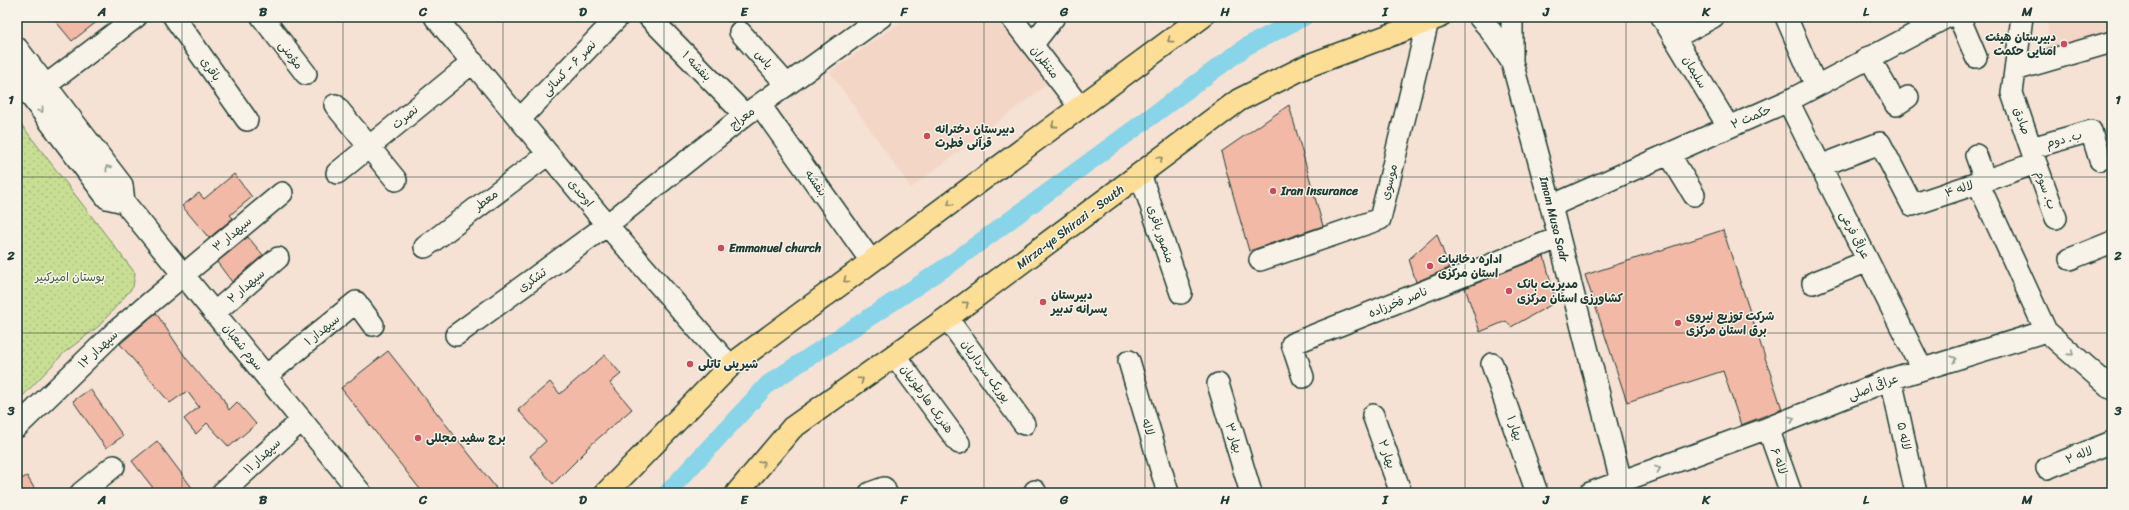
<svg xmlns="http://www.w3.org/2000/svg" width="2129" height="510" font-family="Sriracha,'Playpen Sans Arabic',sans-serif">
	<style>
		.built { fill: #f4d6c6 }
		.park { fill: url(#park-dots); stroke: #748e64 }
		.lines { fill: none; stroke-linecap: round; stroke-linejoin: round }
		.canal { stroke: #88d4e8; stroke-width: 18 }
		.building { fill: #f1b9a6; stroke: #1f3d34 }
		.minor-casing { stroke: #1f3d34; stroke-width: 24 }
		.major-casing { stroke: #1f3d34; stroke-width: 25 }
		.minor { stroke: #f7f3e8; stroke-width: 21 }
		.major { stroke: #fdde96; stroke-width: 22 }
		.oneway { stroke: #838560 }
		.oneway2 { stroke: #8b988e }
		.grid { fill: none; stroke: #1f3d34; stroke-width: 1; stroke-opacity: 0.55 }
		.poi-dot { fill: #d1495b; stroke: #f7f3e8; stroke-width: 1.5 }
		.labels { text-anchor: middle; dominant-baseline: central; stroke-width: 3; stroke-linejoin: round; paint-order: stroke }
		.poi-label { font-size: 12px; font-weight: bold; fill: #1f3d34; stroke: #f7f3e8; text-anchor: start }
		.street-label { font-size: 12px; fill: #1f3d34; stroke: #f7f3e8 }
		.park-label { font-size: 12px; fill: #415d47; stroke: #f7f3e8 }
		.neatline { fill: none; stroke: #1f3d34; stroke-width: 1.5 }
		.grid-label { font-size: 13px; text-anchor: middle; font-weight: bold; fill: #1f3d34 }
	</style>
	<defs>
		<pattern id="park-dots" width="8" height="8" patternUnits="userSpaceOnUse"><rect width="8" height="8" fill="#c8de93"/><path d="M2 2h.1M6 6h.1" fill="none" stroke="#abbf7f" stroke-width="1.8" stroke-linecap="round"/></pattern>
	</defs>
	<rect width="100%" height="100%" fill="#f5e2d4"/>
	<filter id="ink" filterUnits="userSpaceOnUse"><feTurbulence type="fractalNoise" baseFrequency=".025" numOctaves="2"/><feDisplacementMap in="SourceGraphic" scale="8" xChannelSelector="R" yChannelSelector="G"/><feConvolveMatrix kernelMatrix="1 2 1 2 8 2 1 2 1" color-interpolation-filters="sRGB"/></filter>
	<g filter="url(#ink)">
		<path class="built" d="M908,17H995L1049,83L911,188L830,72Z
			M2048,17H2112V35L2047,54Z"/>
		<path class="park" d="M17,119L135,273L133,287L99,326L65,352L17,402Z"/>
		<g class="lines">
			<path class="canal" d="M667,493L768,384L949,265L1247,46L1304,17"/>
		</g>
		<path class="building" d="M52,17H103L72,41Z
			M1289,105L1323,226L1249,251L1221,152Z
			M234,174L252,197L230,215L233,218L209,238L182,206L199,193L204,199Z
			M1723,230L1782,409L1741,425L1723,371L1627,402L1585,275Z
			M1437,234L1449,268L1416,282L1409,259Z
			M248,237L263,255L232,282L217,262Z
			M1544,256L1556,302L1511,327L1506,321L1480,332L1465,288Z
			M156,313L186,358L206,382L220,393L229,410L237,402L256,424L229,447L207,423L196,434L184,419L199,407L187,391L170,403L120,344Z
			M388,351L496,488L489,493H423L341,388Z
			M605,355L621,374L610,383L632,409L586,449L587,450L553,484L530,456L546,441L518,410L550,382L560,394Z
			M90,389L123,436L106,448L73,401Z
			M157,441L196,493H157L132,461Z
			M27,476L37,493H17V481Z"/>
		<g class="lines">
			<g class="minor-casing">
				<path id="minor" d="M174,17L247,120
					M262,17L306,74
					M435,17L607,225L730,366
					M649,17L745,115
					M1011,17L1079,106
					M1479,17L1488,27L1512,62
					M1512,17V62L1551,206L1624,493
					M1662,17L1728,126
					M1786,17L1816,86
					M1959,17L1976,57
					M740,32L787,85
					M1674,38L1713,17
					M1032,45L1054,17
					M17,48L122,185L124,202L361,493
					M1869,57L1896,105L1908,97
					M2015,70L2112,42
					M17,78L107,198L124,202
					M45,86L136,17
					M1788,101L1922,369
					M335,105L396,180
					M760,105L871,261
					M520,119L618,17
					M2031,148L2091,131L2100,160
					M1669,154L1694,195
					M1976,155L1985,180
					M2036,163L2056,218
					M1820,166L1880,143L1912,205L1978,183L2046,331
					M337,173L473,62
					M1140,174L1181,293
					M1978,183L2036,163L2012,93L2022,17
					M1551,206L1788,101L1947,17
					M425,247L548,154
					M2070,259L2112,242
					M1260,260L1380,219L1428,21
					M1813,283L1868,261
					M214,313L278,258
					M947,318L1024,424
					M456,335L607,225L745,115L881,17
					M895,356L959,443
					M1129,361L1168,493
					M1492,364L1537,493
					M266,376L356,302L373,325
					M1303,377L1292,344L1558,238
					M1891,379L1916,493
					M1218,384L1251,493
					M1373,415L1401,493
					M17,427L116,331L282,193
					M1768,428L1791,493
					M2047,468L2112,442
					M1035,491L1036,493
					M81,493L114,466
					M222,493L302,420
					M870,493L884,488L886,493
					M1590,493L1768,428L1891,379L2046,331L2112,389"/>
			</g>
			<g class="major-casing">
				<path id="major" d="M606,493L730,366L1202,17
					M737,493L792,428L947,318L1239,100L1307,66L1439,17"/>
			</g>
			<use href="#minor" class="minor"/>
			<use href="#major" class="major"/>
		</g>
		<defs><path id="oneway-chevron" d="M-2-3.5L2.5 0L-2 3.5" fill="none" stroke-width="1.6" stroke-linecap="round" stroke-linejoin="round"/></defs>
		<g class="oneway">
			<use href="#oneway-chevron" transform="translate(1170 40) rotate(144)"/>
			<use href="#oneway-chevron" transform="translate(1054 125) rotate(143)"/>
			<use href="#oneway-chevron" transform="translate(1160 159) rotate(-37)"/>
			<use href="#oneway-chevron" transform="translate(950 203) rotate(143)"/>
			<use href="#oneway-chevron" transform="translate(846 280) rotate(143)"/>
			<use href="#oneway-chevron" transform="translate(966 304) rotate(-37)"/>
			<use href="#oneway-chevron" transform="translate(861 380) rotate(-35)"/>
			<use href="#oneway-chevron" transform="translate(762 463) rotate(-50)"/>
		</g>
		<g class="oneway2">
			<use href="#oneway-chevron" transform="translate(41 110) rotate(53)"/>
			<use href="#oneway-chevron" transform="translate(108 168) rotate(-128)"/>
			<use href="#oneway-chevron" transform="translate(2071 353) rotate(41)"/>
			<use href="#oneway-chevron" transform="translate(1954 359) rotate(-17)"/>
			<use href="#oneway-chevron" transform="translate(1792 419) rotate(-22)"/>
			<use href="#oneway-chevron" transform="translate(1658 469) rotate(-20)"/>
		</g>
	</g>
	<path class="grid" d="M182,17V493M343,17V493M503,17V493M664,17V493M824,17V493M984,17V493M1145,17V493M1305,17V493M1465,17V493M1626,17V493M1786,17V493M1947,17V493M17,177H2112M17,333H2112"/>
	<g class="poi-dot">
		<circle cx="2064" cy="44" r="4"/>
		<circle cx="927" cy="136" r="4"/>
		<circle cx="1273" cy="191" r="4"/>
		<circle cx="721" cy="248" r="4"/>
		<circle cx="1430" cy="266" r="4"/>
		<circle cx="1509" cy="291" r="4"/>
		<circle cx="1043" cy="302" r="4"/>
		<circle cx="1678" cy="323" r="4"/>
		<circle cx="690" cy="364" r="4"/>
		<circle cx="418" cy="438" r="4"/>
	</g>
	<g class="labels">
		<g class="poi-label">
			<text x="2056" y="37" text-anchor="end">دبیرستان هیئت<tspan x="2056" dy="14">امنایی حکمت</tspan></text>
			<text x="935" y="129">دبیرستان دخترانه<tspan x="935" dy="14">قرآنی فطرت</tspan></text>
			<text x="1281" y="191">Iran Insurance</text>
			<text x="729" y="248">Emmanuel church</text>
			<text x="1438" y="259">اداره دخانیات<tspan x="1438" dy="14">استان مرکزی</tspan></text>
			<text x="1517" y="284">مدیریت بانک<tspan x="1517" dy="14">کشاورزی استان مرکزی</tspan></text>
			<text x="1051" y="295">دبیرستان<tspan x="1051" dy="14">پسرانه تدبیر</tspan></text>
			<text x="1686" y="316">شرکت توزیع نیروی<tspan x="1686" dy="14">برق استان مرکزی</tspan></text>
			<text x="698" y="364">شیرینی تاتلی</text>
			<text x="426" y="438">برج سفید مجللی</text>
		</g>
		<g class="street-label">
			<text transform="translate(291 55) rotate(53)">مؤمنی</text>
			<text transform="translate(764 59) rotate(48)">یاس</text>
			<text transform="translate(1045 62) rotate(52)">منتظران</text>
			<text transform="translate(697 66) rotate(46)">بنفشه ۱</text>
			<text transform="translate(569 68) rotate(-46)">نصر ۶ - کسائی</text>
			<text transform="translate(211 69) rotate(55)">باقری</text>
			<text transform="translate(1695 72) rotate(59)">سلیمان</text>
			<text transform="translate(405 117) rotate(-39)">نصرت</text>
			<text transform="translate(1751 117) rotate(-23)">حکمت ۲</text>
			<text transform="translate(742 118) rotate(-37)">معراج</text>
			<text transform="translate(2022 121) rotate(71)">صادق</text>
			<text transform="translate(2064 139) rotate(-15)">ب. دوم</text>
			<text transform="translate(1389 182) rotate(-76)">موسوی</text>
			<text transform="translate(816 183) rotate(55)">بنفشه</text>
			<text transform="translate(1959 189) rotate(-18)">لاله ۴</text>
			<text transform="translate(2046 190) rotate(70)">ب. سوم</text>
			<text transform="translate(581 193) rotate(50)">اوحدی</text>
			<text transform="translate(486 200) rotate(-37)">معطر</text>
			<text transform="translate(1554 219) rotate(76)">Imam Musa Sadr</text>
			<text transform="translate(1070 227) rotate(-37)">Mirza-ye Shirazi - South</text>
			<text transform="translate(232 234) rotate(-40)">سپهدار ۳</text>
			<text transform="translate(1161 234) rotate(71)">منصور باقری</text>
			<text transform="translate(1855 235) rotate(63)">عراقی فرعی</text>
			<text transform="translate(532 280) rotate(-36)">تشکری</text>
			<text transform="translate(246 286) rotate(-41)">سپهدار ۲</text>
			<text transform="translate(1398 302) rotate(-22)">ناصر فخرزاده</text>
			<text transform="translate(322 330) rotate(-39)">سپهدار ۱</text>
			<text transform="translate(243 347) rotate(51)">سوم شعبان</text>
			<text transform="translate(98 349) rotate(-43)">سپهدار ۱۲</text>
			<text transform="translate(986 371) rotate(54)">یوریک سرداریان</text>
			<text transform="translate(1873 387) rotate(-21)">عراقی اصلی</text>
			<text transform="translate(927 399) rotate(54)">هنریک هارطونیان</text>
			<text transform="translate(1148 427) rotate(73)">لاله</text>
			<text transform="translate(1515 428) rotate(71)">بهار ۱</text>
			<text transform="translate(1904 436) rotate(78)">لاله ۵</text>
			<text transform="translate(1234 438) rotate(73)">بهار ۳</text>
			<text transform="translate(1387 454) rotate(71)">بهار ۲</text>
			<text transform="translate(2079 455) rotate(-22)">لاله ۲</text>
			<text transform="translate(262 456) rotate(-43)">سپهدار ۱۱</text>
			<text transform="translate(1779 461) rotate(70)">لاله ۶</text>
		</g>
		<g class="park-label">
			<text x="70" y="277">بوستان امیرکبیر</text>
		</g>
	</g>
	<rect width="2129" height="510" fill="none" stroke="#f7f3e8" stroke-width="44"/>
	<rect x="22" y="22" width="2085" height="466" class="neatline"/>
	<g class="grid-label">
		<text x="102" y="16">A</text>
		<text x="263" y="16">B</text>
		<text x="423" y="16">C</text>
		<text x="583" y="16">D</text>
		<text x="744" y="16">E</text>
		<text x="904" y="16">F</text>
		<text x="1064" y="16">G</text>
		<text x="1225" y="16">H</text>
		<text x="1385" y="16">I</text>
		<text x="1546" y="16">J</text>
		<text x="1706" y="16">K</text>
		<text x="1866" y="16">L</text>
		<text x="2027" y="16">M</text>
		<text x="11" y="104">1</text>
		<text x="2118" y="104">1</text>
		<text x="11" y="260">2</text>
		<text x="2118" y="260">2</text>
		<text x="11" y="415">3</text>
		<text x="2118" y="415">3</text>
		<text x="102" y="504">A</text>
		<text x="263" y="504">B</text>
		<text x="423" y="504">C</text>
		<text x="583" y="504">D</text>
		<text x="744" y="504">E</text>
		<text x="904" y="504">F</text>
		<text x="1064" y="504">G</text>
		<text x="1225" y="504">H</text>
		<text x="1385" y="504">I</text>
		<text x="1546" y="504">J</text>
		<text x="1706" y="504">K</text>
		<text x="1866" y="504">L</text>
		<text x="2027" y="504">M</text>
	</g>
</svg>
